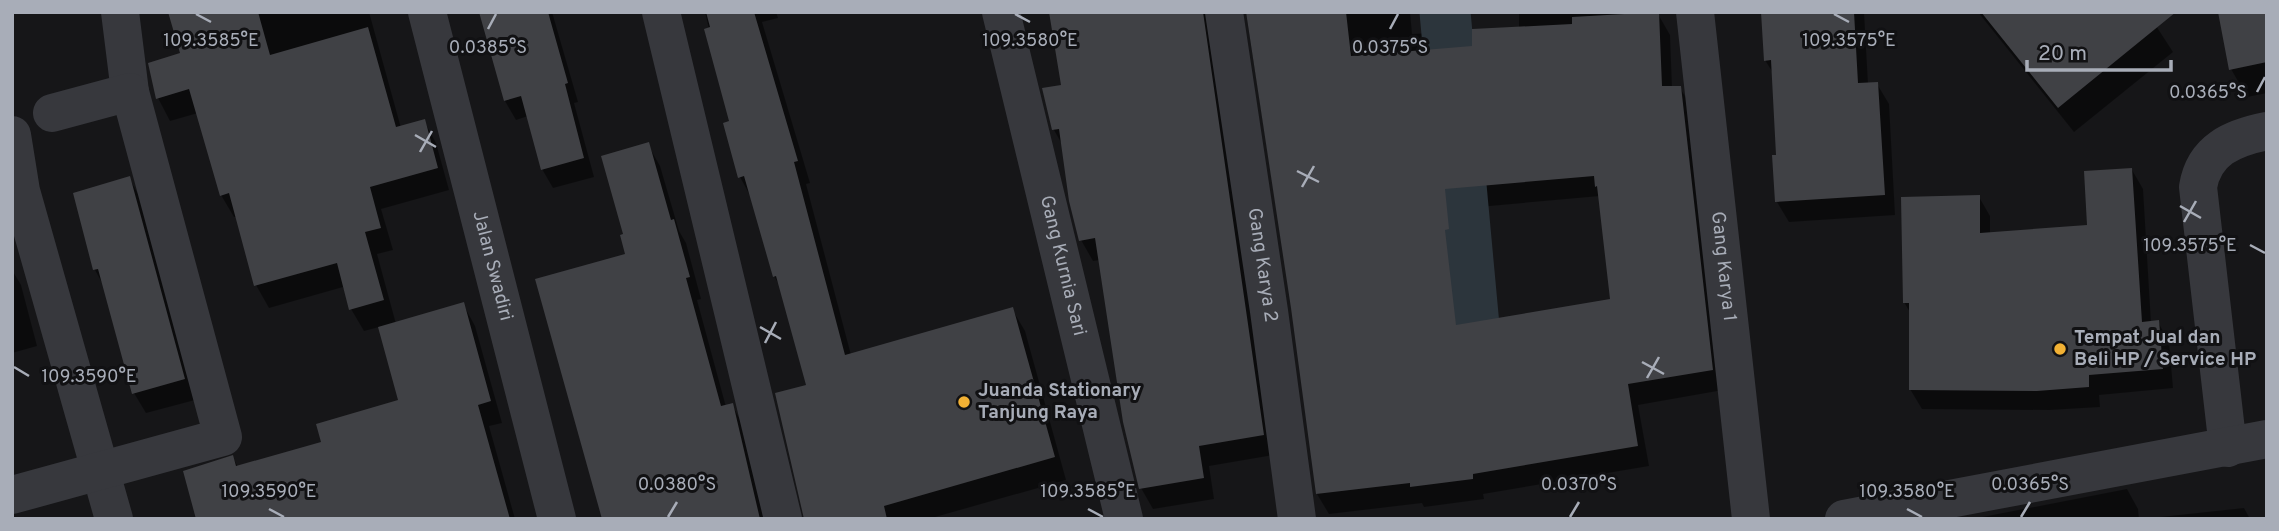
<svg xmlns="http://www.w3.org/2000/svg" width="2279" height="531" font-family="Overpass,sans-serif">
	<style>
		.shadow { fill: #0007; fill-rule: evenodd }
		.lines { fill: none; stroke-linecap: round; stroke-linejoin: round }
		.canal { stroke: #2c353c; stroke-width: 51 }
		.building { fill: #404145; fill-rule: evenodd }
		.minor { stroke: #37383d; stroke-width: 38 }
		.ticks { fill: none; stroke: #a8adb8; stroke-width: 2.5 }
		.poi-dot { fill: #f2b134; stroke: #111113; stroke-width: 2.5 }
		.labels { text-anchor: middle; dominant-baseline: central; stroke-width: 6; stroke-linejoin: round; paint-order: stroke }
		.street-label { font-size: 19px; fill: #a8adb8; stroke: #111113 }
		.poi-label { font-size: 19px; font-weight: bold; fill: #a8adb8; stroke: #111113; text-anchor: start }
		.ticks-label { font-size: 18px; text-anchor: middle; fill: #a8adb8; stroke: #111113; stroke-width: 6; stroke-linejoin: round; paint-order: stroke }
	</style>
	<rect width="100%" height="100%" fill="#161618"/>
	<path class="shadow" d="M170,12H369L401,128L424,121L436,143L449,190L381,209L393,250L377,254L396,324L463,304L475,326L502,423L489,426L515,519H198L233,458L238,467L323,443L400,401L379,327L364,331L351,309L343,287L269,308L256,285L237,217H234L221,195L198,113L170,121L158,98L182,54Z
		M481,12H552L578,102L574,103L594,177L553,188L542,169L528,116L516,120L505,101Z
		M705,12H776L778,18L762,22L810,183L806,184L851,355L1012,309L1025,331L1066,480L928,519H809L808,386L780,286L774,276L752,199L740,177L731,123Z
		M1051,12H1229L1274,455L1209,466L1214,499L1153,509L1141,488L1100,260L1093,261L1081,240L1063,146L1054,130L1044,89L1063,86Z
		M1246,12H1410L1412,34L1519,29V12H1652V14H1658L1670,35L1672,88H1680L1692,108L1723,390L1638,405L1649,466L1483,494L1484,499L1424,507L1422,503L1329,514L1317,494L1292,308ZM1600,196L1612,301L1464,326L1455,250H1460L1456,209Z
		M1762,12H1864L1868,84H1877L1889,104L1895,215L1789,222L1777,202L1778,157L1773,73L1765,60Z
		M1978,12H2147L2173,52L2074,132Z
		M2267,12V93L2247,97L2231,69Z
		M648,145L660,166L679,231L686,243L701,299L697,300L726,407L732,405L744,427L766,519H604L627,255L625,235Z
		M2132,170L2143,189L2151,323L2158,322L2169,342L2173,388L2099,395L2100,407L2049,410L1922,409L1910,389L1911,314L1904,302L1979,197L1990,216V234L2089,226Z
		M129,178L141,199L195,400L146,413L134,393L105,288L95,270L75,194Z
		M12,270L21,285L37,346L12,353Z
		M2127,489L2138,509L2139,519H1972Z
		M2244,508L2250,519H2142Z"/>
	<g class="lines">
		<path class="canal" d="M1445,12L1480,391"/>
	</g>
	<path class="building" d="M168,12H258L270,55L368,27L396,127L425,119L438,168L370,187L381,228L365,232L384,300L349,310L337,263L254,286L229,193L220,196L189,89L156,99L148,63L180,53Z
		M479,12H548L568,83L565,84L584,158L541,170L521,96L504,101Z
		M706,12H754L798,161L794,162L845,355L1013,307L1055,457L884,506L887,519H804L775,393L806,385L776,276L773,277L744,176L738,178L723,123L729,121L704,29L710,27Z
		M1049,12H1203L1264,435L1199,446L1204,478L1139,489L1123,422L1095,238L1079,241L1069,201L1059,129L1052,130L1042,88L1061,85Z
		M1246,12H1346L1351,56L1472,46V29L1572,24V17L1659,12L1662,86H1681L1713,370L1628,384L1638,446L1473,474V479L1410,487V483L1316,494L1291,308ZM1594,176L1595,187L1597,186L1610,299L1456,325L1445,230L1449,229L1445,189Z
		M1761,12H1854L1858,83L1878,82L1885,195L1775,202L1772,155H1776L1771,60L1764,61Z
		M1981,12H2176L2058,108Z
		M2218,12H2267V62L2229,70Z
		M649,142L671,220L674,219L690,277L686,278L721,406L733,403L760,519H602L535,279L625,254L620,235L623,234L601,156Z
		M2132,168L2142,322L2159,320L2163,369L2089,375V387L2037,391L1909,390V303H1903L1901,197L1980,195V233L2087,225L2084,171Z
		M130,176L185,379L132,394L98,269L93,270L73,193Z
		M464,302L491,401L478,405L510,519H196L183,471L233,455L236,466L321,442L316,424L398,400L378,327Z"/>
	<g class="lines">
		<g class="minor">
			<path d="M120,12L130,92"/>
			<path id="s1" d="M427,12L557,519"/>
			<path d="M661,12L783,519"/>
			<path id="s2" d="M1001,12L1124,519"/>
			<path id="s3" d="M1224,12L1269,311L1297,519"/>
			<path id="s4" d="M1695,12L1751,519"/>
			<path d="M12,135L21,191L114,519"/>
			<path d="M2228,448L2198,187C2204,150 2232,138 2267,131"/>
			<path d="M12,495L223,437L130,92L52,113"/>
			<path d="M1844,519L2267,439"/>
		</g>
	</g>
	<path class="ticks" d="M196,14L211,22M1015,14L1030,22M1834,14L1849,22M488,29L496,14M1390,29L1398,14M2257,92L2265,77M415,135L436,147M420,152L432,131M1297,171L1319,182M1302,187L1314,166M2180,206L2201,218M2184,222L2196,201M2250,245L2265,253M760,327L781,339M765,343L776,322M1642,362L1664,374M14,367L29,376M1647,378L1659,357M269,509L284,517M1088,509L1103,517M1907,509L1922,517M668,517L677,502M1570,517L1579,502M2021,517L2030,502"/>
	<g class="poi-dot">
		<circle cx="2060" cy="349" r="7"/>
		<circle cx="964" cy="402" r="7"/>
	</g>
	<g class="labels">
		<g class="street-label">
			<text stroke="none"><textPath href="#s3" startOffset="256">Gang Karya 2</textPath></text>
			<text stroke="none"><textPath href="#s1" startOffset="262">Jalan Swadiri</textPath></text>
			<text stroke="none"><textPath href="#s2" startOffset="261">Gang Kurnia Sari</textPath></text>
			<text stroke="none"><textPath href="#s4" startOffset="256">Gang Karya 1</textPath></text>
		</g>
		<g class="poi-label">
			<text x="2074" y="338">Tempat Jual dan<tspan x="2074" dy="22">Beli HP / Service HP</tspan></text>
			<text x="978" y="391">Juanda Stationary<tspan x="978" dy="22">Tanjung Raya</tspan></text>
		</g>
	</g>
	<g class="ticks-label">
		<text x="1849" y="46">109.3575°E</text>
		<text x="211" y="46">109.3585°E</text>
		<text x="1030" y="46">109.3580°E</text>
		<text x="488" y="53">0.0385°S</text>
		<text x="1390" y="53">0.0375°S</text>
		<text x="2208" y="98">0.0365°S</text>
		<text x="2190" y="251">109.3575°E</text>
		<text x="89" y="382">109.3590°E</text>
		<text x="677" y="490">0.0380°S</text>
		<text x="1579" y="490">0.0370°S</text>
		<text x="2030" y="490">0.0365°S</text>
		<text x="269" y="497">109.3590°E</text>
		<text x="1088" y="497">109.3585°E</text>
		<text x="1907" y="497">109.3580°E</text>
	</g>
	<rect width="2279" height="531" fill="none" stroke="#a8adb8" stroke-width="28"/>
	<path d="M2027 60v10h144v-10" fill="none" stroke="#a8adb8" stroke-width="3.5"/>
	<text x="2038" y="60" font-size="21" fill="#a8adb8" stroke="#111113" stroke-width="5" paint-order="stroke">20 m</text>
</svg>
